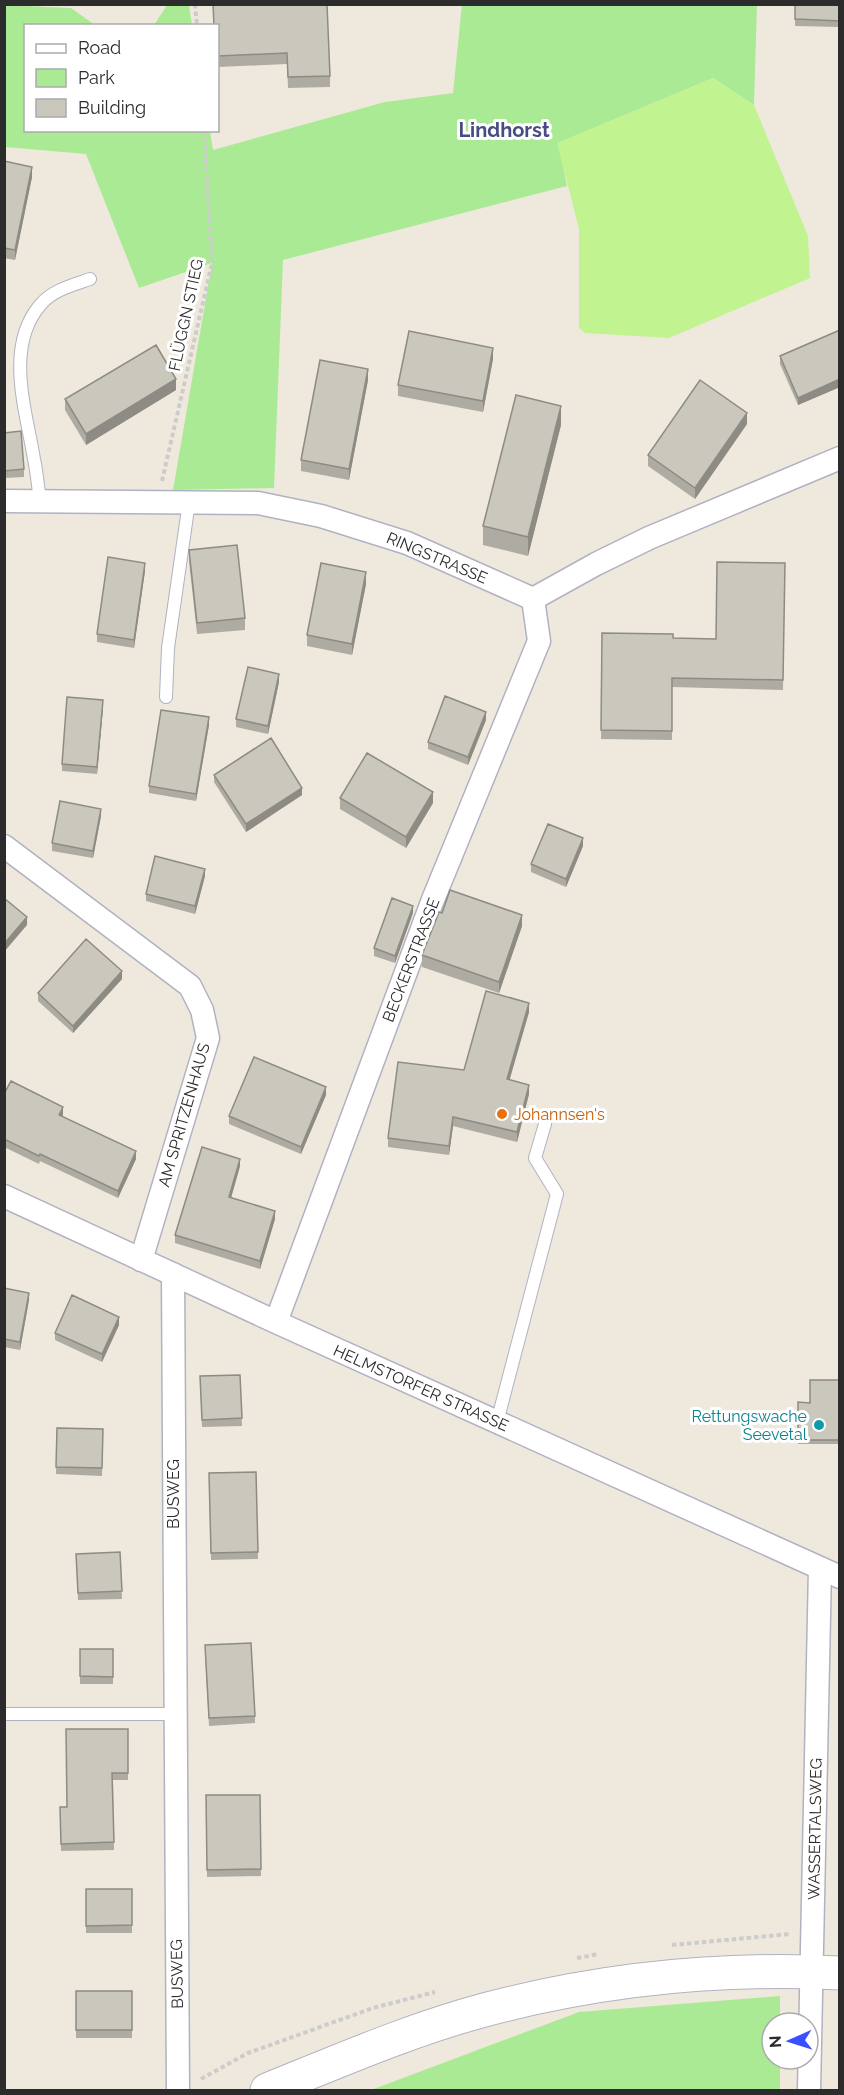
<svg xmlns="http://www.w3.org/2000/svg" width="844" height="2095" font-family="Raleway,sans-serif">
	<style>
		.green { fill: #abea95 }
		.pitch { fill: #c1f390 }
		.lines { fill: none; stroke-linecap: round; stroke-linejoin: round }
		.lane-casing { stroke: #b1b2c1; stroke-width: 14 }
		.street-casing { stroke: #b1b2c1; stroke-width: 25 }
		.secondary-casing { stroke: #b1b2c1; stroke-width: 35 }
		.path { stroke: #ccc; stroke-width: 4; stroke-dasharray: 4.5 3; stroke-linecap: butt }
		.lane { stroke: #fff; stroke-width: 12 }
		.street { stroke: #fff; stroke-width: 22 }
		.secondary { stroke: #fff; stroke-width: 33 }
		.wall { fill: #aeaba2 }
		.shaded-wall { fill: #8d8b84 }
		.building { fill: #cac7bc; stroke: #8d8b84; stroke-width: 1.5 }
		.food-dot { fill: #e8710a; stroke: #fff; stroke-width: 2 }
		.culture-dot { fill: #0f9aa8; stroke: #fff; stroke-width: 2 }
		.labels { text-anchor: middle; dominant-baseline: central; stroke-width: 6; stroke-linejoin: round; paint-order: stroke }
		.street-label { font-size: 16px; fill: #2c2c2c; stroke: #fff }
		.food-label { font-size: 16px; fill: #c56008; stroke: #fff; text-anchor: start }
		.culture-label { font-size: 16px; fill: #0d838f; stroke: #fff; text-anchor: end }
		.quarter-label { font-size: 20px; font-weight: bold; fill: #474d82; stroke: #fff }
	</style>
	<rect width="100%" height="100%" fill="#efe9dd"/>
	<path class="green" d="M462,4L757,5L754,105L713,78L558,143L567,186L283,260L274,488L173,490L212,263L139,288L86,154L5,147L4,5L71,8L95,25L26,26V130L210,131L213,150L385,102L453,93Z
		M167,5H189L192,25H154Z
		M780,1996V2023H772V2059H780V2090H371L579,2012Z"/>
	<path class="pitch" d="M713,78L754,105L808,236L810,278L669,338L585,333L579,328V229L557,143Z"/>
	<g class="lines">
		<g class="lane-casing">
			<path id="lane" d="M40,500C38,487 37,473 34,459C26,410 4,346 41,304C53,290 73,285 90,279
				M166,697L168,648L189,502
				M497,1422L557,1194L535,1158L545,1124
				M4,1714H174"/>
		</g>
		<g class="street-casing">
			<path id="street" d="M4,501L258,503L321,516L407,543L533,599
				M533,599L596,564L649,538L840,458
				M4,846L190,986L202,1010L208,1038L141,1260
				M4,1196L276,1322L840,1577
				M173,1274L178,2090
				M276,1322L432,902L539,641L533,599
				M809,2090L820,1568"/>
		</g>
		<g class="secondary-casing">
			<path id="secondary" d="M267,2090C339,2061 412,2029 488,2009C603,1979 721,1967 840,1973"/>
		</g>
		<path class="path" d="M195,4L197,26
			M162,481L212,263L204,130
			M672,1945L790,1934
			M577,1958L599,1954
			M201,2079L248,2053L373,2008L435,1992"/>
		<use href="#lane" class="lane"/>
		<use href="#street" class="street"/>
		<use href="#secondary" class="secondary"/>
	</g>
	<path class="wall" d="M213,4L330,76V87L288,88L287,64L218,67V26Z
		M795,4H840V27L795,26Z
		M4,161L32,177L15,260L4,258Z
		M838,322H840V387L798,405L780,364V356L838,331Z
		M493,359L483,412L398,396V385Z
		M368,380L349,480L301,471V460Z
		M176,390L86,445L65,410V399Z
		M747,424L695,499L648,466V455Z
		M561,425L528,556L483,545V526Z
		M4,433L24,469V477L4,478Z
		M189,550L245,618V630L197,634L189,561Z
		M785,563L783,690L672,687V740L601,739L602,633L673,638L716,639Z
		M145,571L134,648L97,642V634Z
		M366,584L352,655L307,646V635Z
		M279,682L268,734L236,727V719Z
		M103,708L97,774L62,771V764Z
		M486,720L468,765L428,749V742Z
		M209,725L196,801L149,793V786Z
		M214,775L302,795L246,832L214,782Z
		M340,798L433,803L406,848L340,809Z
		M101,816L93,858L52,851V843Z
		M583,846L566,887L531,872V864Z
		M205,876L195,914L146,901V894Z
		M413,913L395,963L374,956V948Z
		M442,913L522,926L499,993L422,967V955Z
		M122,979L73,1033L38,1001V993Z
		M529,1012L509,1080L529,1094L517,1142L453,1126L449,1155L388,1147V1138Z
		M4,1094L63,1115L62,1116L136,1159L118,1198L40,1161L39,1164L4,1147Z
		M326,1095L301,1154L229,1124V1116Z
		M240,1166L231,1198L275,1219L260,1269L175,1243V1235Z
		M4,1288L29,1300L20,1350L4,1347Z
		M119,1325L102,1362L55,1340V1333Z
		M240,1375L242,1426L202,1427L200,1376Z
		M840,1380V1444H798V1402L810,1403Z
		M57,1428L103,1429L102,1476L56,1474Z
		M256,1472L258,1559L211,1560L209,1473Z
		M120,1552L122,1599L78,1600L76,1554Z
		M80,1649H113V1684H80Z
		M205,1653L255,1716V1723L209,1726Z
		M128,1729V1780H113L114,1850L61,1851L60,1807H67Z
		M206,1795H260L261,1876L207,1877Z
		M86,1889H132V1933H86Z
		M76,1991H132V2038H76Z"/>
	<path class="shaded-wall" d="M32,167V177L15,260V250Z
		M493,348V359L483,412V401Z
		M368,369V380L349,480V469Z
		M176,379V390L86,445V434Z
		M840,379V387L798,405V398Z
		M561,406V425L528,556V537Z
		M747,413V424L695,499V488Z
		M145,563V571L134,648V640Z
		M366,572V584L352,655V644Z
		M279,674V682L268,734V726Z
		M103,700V708L97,774V767Z
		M486,712V720L468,765V757Z
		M209,717V725L196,801V794Z
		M302,788V795L246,832V824Z
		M433,792V803L406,848V837Z
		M101,809V816L93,858V851Z
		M583,838V846L566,887V879Z
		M205,869V876L195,914V906Z
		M413,906V913L395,963V956Z
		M522,915V926L499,993V982Z
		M27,917V925L4,952V944Z
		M122,971V979L73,1033V1026Z
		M529,1003V1012L507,1089V1079Z
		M529,1085V1094L517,1142V1132Z
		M326,1087V1095L301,1154V1147Z
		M63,1107V1115L59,1122V1115Z
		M453,1117V1126L449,1155V1146Z
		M136,1151V1159L118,1198V1191Z
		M240,1159V1166L229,1205V1197Z
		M275,1211V1219L260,1269V1261Z
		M29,1293V1300L20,1350V1342Z
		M119,1317V1325L102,1362V1354Z"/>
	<path class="building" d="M213,4H327L330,76L288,77L287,53L218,56V26H214Z
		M795,4H840V21L795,19Z
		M4,161L32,167L15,250L4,248Z
		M840,330V379L798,398L780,356Z
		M409,331L493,348L483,401L398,385Z
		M156,345L176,379L86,434L65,399Z
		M320,360L368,369L349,469L301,460Z
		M700,380L747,413L695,488L648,455Z
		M516,395L561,406L528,537L483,526Z
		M21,431L24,469L4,471V433Z
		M237,545L245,618L197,623L189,550Z
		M108,557L145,563L134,640L97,634Z
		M717,562L785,563L783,680L672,678V731L601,730L602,633L673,634V638L716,639Z
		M321,563L366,572L352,644L307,635Z
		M248,667L279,674L268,726L236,719Z
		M445,696L486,712L468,757L428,742Z
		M67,697L103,700L97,767L62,764Z
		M161,710L209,717L196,794L149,786Z
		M271,738L302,788L246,824L214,775Z
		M367,753L433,792L406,837L340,798Z
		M60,801L101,809L93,851L52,843Z
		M548,824L583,838L566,879L531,864Z
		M155,856L205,869L195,906L146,894Z
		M450,890L522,915L499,982L422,955L439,912L442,913Z
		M4,898L27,917L4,944Z
		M392,898L413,906L395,956L374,948Z
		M86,939L122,971L73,1026L38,993Z
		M486,991L529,1003L507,1079L529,1085L517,1132L453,1117L449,1146L388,1138L398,1062L464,1070Z
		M254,1057L326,1087L301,1147L229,1116Z
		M11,1081L63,1107L59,1115L136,1151L118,1191L40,1154L39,1156L4,1139V1094Z
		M202,1147L240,1159L229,1197L275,1211L260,1261L175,1235Z
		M4,1288L29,1293L20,1342L4,1339Z
		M72,1295L119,1317L102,1354L55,1333Z
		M240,1375L242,1418L202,1420L200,1376Z
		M810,1380H840V1440H798V1402L810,1403Z
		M57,1428L103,1429L102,1468L56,1467Z
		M256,1472L258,1552L211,1553L209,1473Z
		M120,1552L122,1591L78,1593L76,1554Z
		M251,1643L255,1716L209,1718L205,1645Z
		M80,1649H113V1677L80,1676Z
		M66,1729H128V1773H112L114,1842L61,1844L60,1807H67Z
		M206,1795H260L261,1869L207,1870Z
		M86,1889H132V1925L86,1926Z
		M76,1991H132V2030H76Z"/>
	<circle class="food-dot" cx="502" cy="1114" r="6"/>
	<circle class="culture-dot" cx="819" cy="1425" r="6"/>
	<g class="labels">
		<g class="street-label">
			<text transform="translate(186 315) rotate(-78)">FLÜGGN STIEG</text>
			<text transform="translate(437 558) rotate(23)">RINGSTRASSE</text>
			<text transform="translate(411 960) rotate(-69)">BECKERSTRASSE</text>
			<text transform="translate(184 1115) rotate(-74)">AM SPRITZENHAUS</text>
			<text transform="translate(421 1388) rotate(24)">HELMSTORFER STRASSE</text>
			<text transform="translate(173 1494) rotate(-90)">BUSWEG</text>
			<text transform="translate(815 1829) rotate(-89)">WASSERTALSWEG</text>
			<text transform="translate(177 1974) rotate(-91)">BUSWEG</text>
		</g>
		<g class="food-label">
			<text x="514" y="1114">Johannsen's</text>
		</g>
		<g class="culture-label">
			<text x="807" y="1416">Rettungswache<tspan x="807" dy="18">Seevetal</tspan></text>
		</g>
		<g class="quarter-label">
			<text x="504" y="130">Lindhorst</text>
		</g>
	</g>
	<rect width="844" height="2095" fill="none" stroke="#2c2c2c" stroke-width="12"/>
	<rect x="24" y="24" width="195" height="108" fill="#ffffff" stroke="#ababab" stroke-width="1.5"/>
	<rect x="36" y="44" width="30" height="9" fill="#ffffff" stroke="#ababab" stroke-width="1.5"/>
	<text x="78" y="54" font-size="18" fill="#2c2c2c">Road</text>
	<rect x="36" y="69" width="30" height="18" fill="#abea95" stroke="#ababab" stroke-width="1.5"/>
	<text x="78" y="84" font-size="18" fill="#2c2c2c">Park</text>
	<rect x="36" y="99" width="30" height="18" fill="#cac7bc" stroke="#ababab" stroke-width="1.5"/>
	<text x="78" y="114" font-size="18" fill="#2c2c2c">Building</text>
	<g transform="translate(790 2041) rotate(267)"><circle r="28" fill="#ffffff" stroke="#ababab" stroke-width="1.5"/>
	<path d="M0-4.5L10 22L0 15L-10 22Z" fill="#3a4fff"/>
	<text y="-9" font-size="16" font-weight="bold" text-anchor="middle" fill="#2c2c2c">N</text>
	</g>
</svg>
